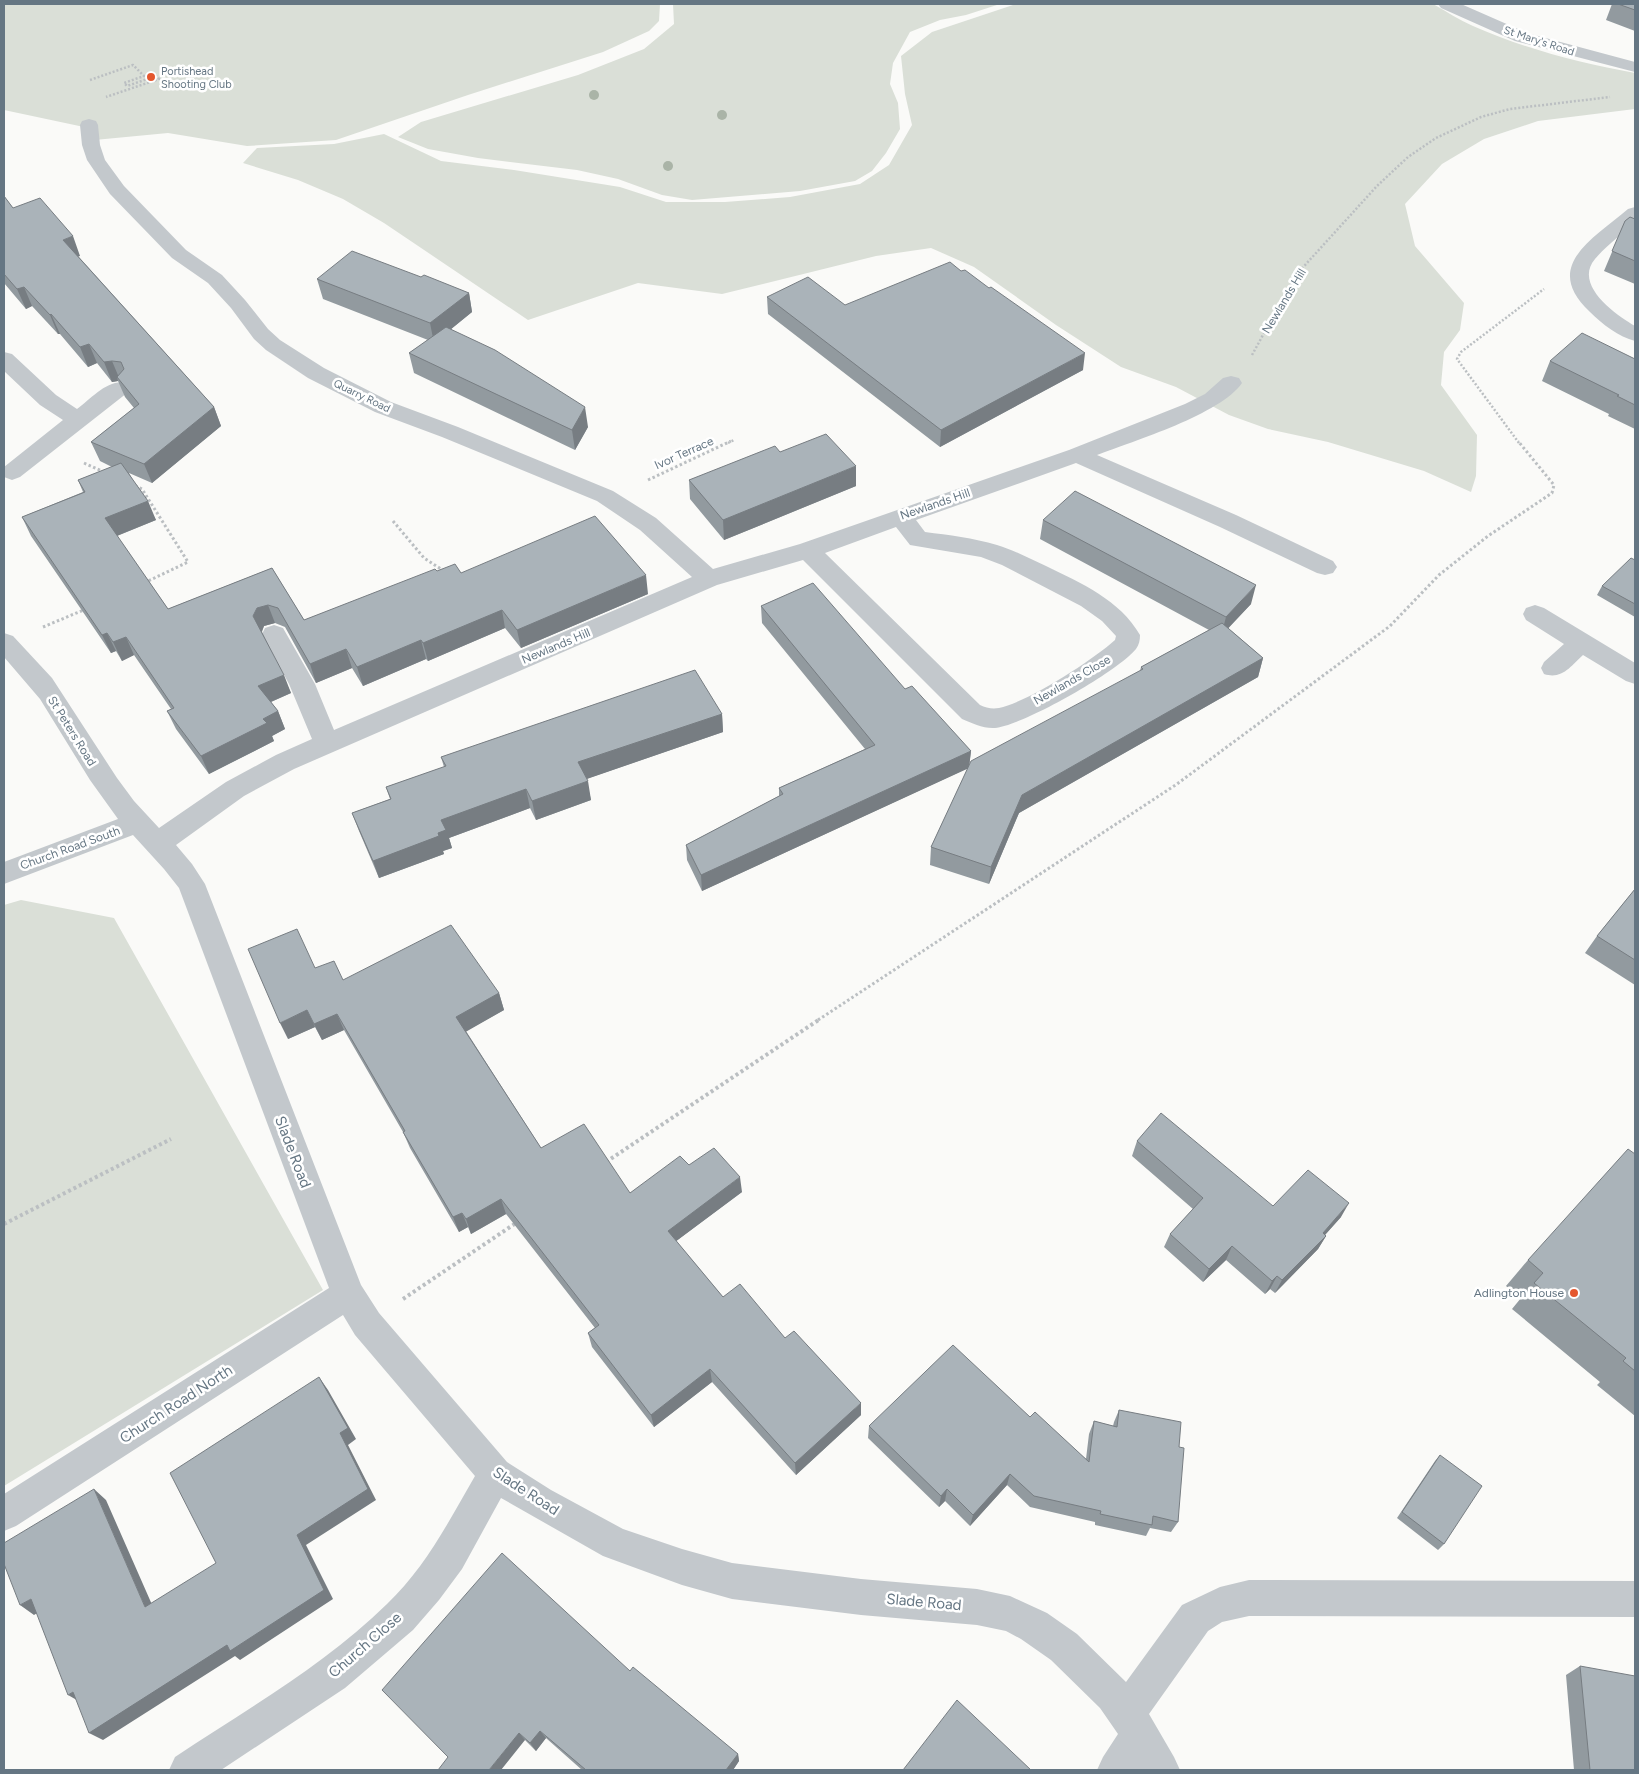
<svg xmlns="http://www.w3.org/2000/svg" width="1639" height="1774" font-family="Figtree,sans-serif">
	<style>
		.green { fill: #dadfd7 }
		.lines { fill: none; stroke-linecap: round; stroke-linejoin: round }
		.path-far2 { stroke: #bbbfc2; stroke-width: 2.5; stroke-dasharray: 2 2; stroke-linecap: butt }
		.path-far1 { stroke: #bbbfc2; stroke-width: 3; stroke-dasharray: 2.5 2.5; stroke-linecap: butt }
		.path { stroke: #bbbfc2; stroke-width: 4; stroke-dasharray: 3 3; stroke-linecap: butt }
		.minor { fill: #c3c8cc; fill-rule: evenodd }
		.tree { fill: #aab4a7 }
		.wall { fill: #929a9f }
		.shaded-wall { fill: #777d82 }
		.building { fill: #aab3b9; stroke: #777d82 }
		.poi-dot { fill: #e4572e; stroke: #fff; stroke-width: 2 }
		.labels { text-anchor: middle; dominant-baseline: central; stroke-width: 5; stroke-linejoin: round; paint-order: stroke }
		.far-street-label { font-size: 11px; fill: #657683; stroke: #fff }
		.far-poi-label { font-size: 11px; fill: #657683; stroke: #fff; text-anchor: start }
		.street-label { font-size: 12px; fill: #657683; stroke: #fff }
		.poi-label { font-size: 12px; fill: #657683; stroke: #fff; text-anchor: end }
		.near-street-label { font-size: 15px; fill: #657683; stroke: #fff }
	</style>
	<rect width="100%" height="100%" fill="#fafaf8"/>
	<path class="green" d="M4,4H660L659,21L649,31L603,52L468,95L336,140L247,146L168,133L84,141V127L4,110Z
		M673,4H1000L966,15L940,20L910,32L893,63L890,84L898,103L900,129L886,153L872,171L855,181L800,191L692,200L662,195L618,179L577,170L478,158L428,149L398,137L421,122L578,75L644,49L674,24Z
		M1016,4H1433C1446,11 1459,20 1473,26C1525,49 1580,63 1635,73V109L1538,121L1484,139L1442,164L1405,204L1415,246L1464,303L1460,330L1444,352L1441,385L1477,435L1476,476L1471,492L1424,471L1328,442L1268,429L1229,415L1176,387L1121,367L1056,325L974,267L931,248L876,256L722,294L638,283L528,320L384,223L343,199L298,180L243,163L257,148L334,144L384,134L441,161L514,170L620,187L666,202H725L790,197L860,184L889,165L912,125L905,94L901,56L932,32Z
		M21,900L114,918L323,1290L4,1486V905Z"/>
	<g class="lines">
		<path class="path-far2" d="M90,80L133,65L144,76L124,83L127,86L156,76L159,79L106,97
			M1252,355L1296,275L1377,186L1408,157L1436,138L1481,117L1510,109L1610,97
			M728,443L734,440
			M1519,443L1457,359L1461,352L1544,289"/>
		<path class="path-far1" d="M84,463L104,472
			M648,480L731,441
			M135,486L142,489L188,562L146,582
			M393,521L424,558L444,571
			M43,627L86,609
			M818,1020L1177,784L1390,626L1439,575L1488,536L1552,493L1554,485L1518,441"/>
		<path class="path" d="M606,1162L820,1019
			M4,1224L171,1139
			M403,1299L516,1223"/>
		<path class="minor" d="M1438,4H1461L1527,33L1635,62V72L1515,41L1441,8Z
			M89,119L96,121L98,125L100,145L105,160L124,186L186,250L222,275L245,300L268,329L280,340L324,368L391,402L458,427L613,491L656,518L713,569L800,544L1069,450L1185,404L1205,394L1223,378L1231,376L1239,378L1242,383C1221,414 1134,441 1097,455L1236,515L1333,561L1337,567L1333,573L1325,575L1317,573L1220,527L1076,463L916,520L925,532C949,535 973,538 997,545C1014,550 1030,559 1046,566C1081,583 1120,600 1140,635C1140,640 1139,645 1136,649C1117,672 1024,725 995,728C984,729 972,723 962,719L803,560L717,585L294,769L244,796L176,845L192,864L205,884L361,1285L379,1313L507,1462L551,1490L623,1529L682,1549L732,1563L861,1579L977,1589L1010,1596L1047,1613L1077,1634L1126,1682L1182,1605L1220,1587L1249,1580L1635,1581V1617L1249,1616L1222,1622L1208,1631L1149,1714L1174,1757L1180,1770H1140V1769L1138,1770H1097L1103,1757L1118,1734L1100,1708L1051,1660L1021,1639L1006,1631L977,1625L861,1615L732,1599L682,1585L603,1556L501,1498L462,1569L439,1600L413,1630L345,1688L221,1770H169L175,1757C247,1709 325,1665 387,1604C425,1568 449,1521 475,1476L355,1335L343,1315L16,1526L4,1531V1494L329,1288L179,888L164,869L133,835L4,884V862L118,819L90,780L40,699L4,657V633L13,636L52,678L117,778L134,801L159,828L226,782L276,755L312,739L289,684L262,634L265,628L274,625L283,628L315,684L334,730L692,577L640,530L597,501L442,437L375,412L308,378L266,350L254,339L231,308L208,283L172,258L110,194L87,160L82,145L80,125L82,121ZM896,527L910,545L981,557L1002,565L1081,606L1102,621L1116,636L1115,640C1093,660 1028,702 999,708C992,709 986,708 980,705L825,553Z
			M1635,207V223C1622,234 1606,246 1595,259C1573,285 1616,315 1635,326V341C1619,337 1602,324 1590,312C1541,266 1593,239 1628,209Z
			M4,352L12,354L56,395L77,409C91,399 108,378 127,383L130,388L127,393L20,477L12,480L4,477V467L63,420L40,405L4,371Z
			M1535,605L1544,608L1635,663V684L1626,681L1583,655C1571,666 1562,680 1544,674L1541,668L1544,662L1564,644L1526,620L1523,614L1526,608Z"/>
	</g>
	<g class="tree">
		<circle cx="594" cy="95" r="5"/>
		<circle cx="722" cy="115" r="5"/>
		<circle cx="668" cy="166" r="5"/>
	</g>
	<path class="wall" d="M1612,4H1635V31L1606,20Z
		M4,196L13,208L80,256H78L214,407L221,426L152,483L129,473L156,520L117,536L168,609L272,568L304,620L437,571L461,573L648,594L521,648L505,628L428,661L426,659L363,686L352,668L316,683L285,627L275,623L264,626L262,632L291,693L271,702L278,711L285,729L272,736L274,741L209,774L176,729L167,711L171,709L134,655L122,661L116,651L111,653L31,536L22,517L83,492L78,480L112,467L100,461L91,442L134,408L125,397L118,381L112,382L97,363L88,367L60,334H58L32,306L26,309L4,283Z
		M1635,219V284L1604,271L1625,221Z
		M421,277L469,293L472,312L451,329L588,427L575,450L414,373L409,353L428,340L323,299L317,279Z
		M767,297L1083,370L940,447L768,314Z
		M1635,359V429L1608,416L1609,414L1542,381L1550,361Z
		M780,452L856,486L724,540L690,499L689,480Z
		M1043,520L1251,604L1228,628L1263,658L1258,677L1019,813L989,884L930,865L931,847L968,768L702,891L687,860L686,845L779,796V788L865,749L762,623L761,606L905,689L971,751L969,766L1140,671L1141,667L1209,630L1040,539Z
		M1635,560V617L1597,595L1602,586Z
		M722,714L723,732L586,779L591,800L536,820L530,808L449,838L452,848L443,851L444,854L379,878L359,831L352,813L390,799L386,787L444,767L441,757Z
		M1635,889V985L1585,953L1597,936Z
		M315,968L343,980L499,993L504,1010L466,1031L541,1148L630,1193L689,1165L742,1192L676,1241L723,1297L785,1338L861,1415L796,1475L712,1382L654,1427L592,1347L588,1333L595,1328L506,1214L471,1234L468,1227L459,1232L410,1148L403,1132L344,1030L322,1040L315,1027L288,1039Z
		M1137,1141L1273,1206L1341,1217L1325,1235L1326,1236L1318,1249L1275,1293L1270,1289L1265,1294L1226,1260L1203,1282L1164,1247L1170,1234L1193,1209L1132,1156Z
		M1635,1154V1416L1597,1385L1600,1382L1512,1309L1521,1298L1506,1286L1528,1260Z
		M1119,1410L1179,1447L1178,1522L1171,1532L1150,1528L1146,1536L1095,1525V1522L1030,1507L1007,1485L970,1526L945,1501L939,1507L868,1438L869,1426L1030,1417L1086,1459L1089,1434L1094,1421L1113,1426L1114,1422Z
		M1440,1455L1444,1544L1438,1550L1397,1518L1435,1461Z
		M1580,1666L1635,1770H1574L1566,1675Z
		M630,1671L738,1754L739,1761L733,1770H582L546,1738L536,1751L525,1740L438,1770Z"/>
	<path class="shaded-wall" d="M73,236L80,256L71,259L63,240Z
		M24,287L32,306L26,309L17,289Z
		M469,293L472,312L434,343L430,323Z
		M51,314L60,334H58L50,315Z
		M89,344L97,363L88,367L80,347Z
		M1085,353L1083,370L940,447L941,430Z
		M112,361L120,380L117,377L118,381L112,382L104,362Z
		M214,407L221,426L152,483L144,464Z
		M585,407L588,427L575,450L572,430Z
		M856,466V486L724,540L723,520Z
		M148,501L156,520L114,537L105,518Z
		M646,575L648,594L521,648L517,630Z
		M1256,585L1251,604L1221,636L1226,617Z
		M268,605L275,623L264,626L260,635L253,616L257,608Z
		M502,610L505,628L428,661L423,643Z
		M107,633L116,651L111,653L102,635Z
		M126,637L134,655L122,661L113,642Z
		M421,640L426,659L363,686L357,667Z
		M346,649L352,668L316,683L310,664Z
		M1263,658L1258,677L1019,813L989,884L991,867L1022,795Z
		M284,675L291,693L266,704L258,686Z
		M278,711L285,729L272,736L274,741L209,774L201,756L263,719Z
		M722,714L723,732L581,781L578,762Z
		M971,751L969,768L702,891L701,875Z
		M588,781L591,800L536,820L532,801Z
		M526,789L530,808L449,838L452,848L443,851L444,854L379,878L373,861L438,833L441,820Z
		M499,993L504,1010L462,1034L456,1017Z
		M307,1010L315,1027L288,1039L280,1023Z
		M337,1014L344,1030L322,1040L314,1024Z
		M740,1177L742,1192L671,1245L668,1231Z
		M501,1199L506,1214L471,1234L466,1219Z
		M1349,1203L1341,1217L1315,1246L1323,1233Z
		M462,1213L468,1227L459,1232L453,1217Z
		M1326,1236L1318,1249L1275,1293L1282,1280Z
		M1232,1246L1226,1260L1203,1282L1209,1269Z
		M1277,1276L1270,1289L1265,1294L1272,1281Z
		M710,1369L712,1382L654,1427L651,1415Z
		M319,1377L328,1390L356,1439L348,1445L376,1500L306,1545L333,1599L240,1660L235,1656L103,1740L89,1733L297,1535L340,1433Z
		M861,1403V1415L796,1475L795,1463Z
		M1010,1474L1007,1485L970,1526L973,1515Z
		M94,1489L106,1500L157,1616L145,1607Z
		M947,1489L945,1501L939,1507L941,1496Z
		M31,1599L45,1608L34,1615L20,1605Z
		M73,1692L82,1703L68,1695Z
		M540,1731L546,1738L536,1751L530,1743Z
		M519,1733L525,1740L501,1770H489Z
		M738,1754L739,1761L733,1770H726Z"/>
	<path class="building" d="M1618,4H1635V10Z
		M4,196L13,208L40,198L73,236L63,240L214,407L144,464L91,442L139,404L117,377L124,369L121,362L112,361L104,362L89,344L80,347L51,314L50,315L24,287L17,289L4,274Z
		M1630,217L1635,219V261L1612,251L1625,221Z
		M352,251L421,277L424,275L469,293L430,323L317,279Z
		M950,262L961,271L965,270L989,288L991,287L1085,353L941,430L767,297L808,277L845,305Z
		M446,327L495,350L585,407L572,430L409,353Z
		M1582,333L1635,359V405L1617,396L1619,395L1550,361Z
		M826,434L856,466L723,520L689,480L775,446L780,452Z
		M121,463L148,501L105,518L168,609L272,568L304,620L435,569L437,571L455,564L461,573L595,516L646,575L517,630L502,610L423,643L421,640L357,667L346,649L310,664L278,608L268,605L257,608L253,616L284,675L258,686L278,711L263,719L267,723L201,756L167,711L174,708L126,637L113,642L107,633L102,635L22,517L85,492L78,480Z
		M1075,491L1256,585L1226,617L1043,520Z
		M1631,558L1635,560V604L1602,586Z
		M813,583L905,689L912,686L971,751L701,875L686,845L783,794L779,788L875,745L761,606Z
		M1222,623L1263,658L1022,795L991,867L931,847L971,761L1143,669L1141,667Z
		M695,670L722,714L578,762L588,781L532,801L526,789L441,820L446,830L438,833L439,836L373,861L352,813L391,799L386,787L446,766L441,757Z
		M1635,889V960L1597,936Z
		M451,925L499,993L456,1017L541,1148L584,1124L630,1193L680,1156L689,1165L714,1148L740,1177L668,1231L723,1297L740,1284L785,1338L794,1331L861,1403L795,1463L710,1369L651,1415L588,1333L599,1325L501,1199L466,1219L462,1213L453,1217L403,1132L405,1131L337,1014L314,1024L307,1010L280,1023L248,949L297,929L315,968L334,961L343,980Z
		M1161,1113L1273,1206L1308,1170L1349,1203L1323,1233L1326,1236L1282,1280L1277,1276L1272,1281L1232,1246L1209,1269L1170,1234L1203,1198L1137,1141Z
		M1628,1149L1635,1154V1371L1623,1361L1626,1358L1534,1283L1543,1273L1528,1260Z
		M953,1345L1030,1417L1035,1412L1089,1462L1094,1421L1117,1427L1119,1410L1181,1422L1179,1447L1184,1448L1178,1522L1153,1516L1152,1525L1100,1514L1101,1511L1034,1496L1010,1474L973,1515L947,1489L941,1496L869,1426Z
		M319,1377L348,1428L340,1433L368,1489L297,1535L324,1590L230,1651L227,1645L89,1733L73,1692L68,1695L31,1599L20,1605L4,1564V1543L94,1489L145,1607L216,1563L170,1473Z
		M1440,1455L1482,1486L1444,1544L1402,1512Z
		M502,1553L630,1671L633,1667L738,1754L726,1770H586L540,1731L530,1743L519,1733L489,1770H438L448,1757L382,1690Z
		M1580,1666L1635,1676V1770H1590Z
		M957,1700L1031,1770H903Z"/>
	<g class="poi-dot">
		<circle cx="151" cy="77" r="5"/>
		<circle cx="1574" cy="1293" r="5"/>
	</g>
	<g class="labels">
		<g class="far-street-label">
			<text transform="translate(1539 41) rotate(18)">St Mary's Road</text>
			<text transform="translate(362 396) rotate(26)">Quarry Road</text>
		</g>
		<g class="far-poi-label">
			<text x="161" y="71">Portishead<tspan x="161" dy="13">Shooting Club</tspan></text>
		</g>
		<g class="street-label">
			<text transform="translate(1284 301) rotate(-59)">Newlands Hill</text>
			<text transform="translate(684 453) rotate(-24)">Ivor Terrace</text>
			<text transform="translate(935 504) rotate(-19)">Newlands Hill</text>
			<text transform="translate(556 646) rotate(-23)">Newlands Hill</text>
			<text transform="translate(1072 680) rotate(-30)">Newlands Close</text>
			<text transform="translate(72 731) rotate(58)">St Peters Road</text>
			<text transform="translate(70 848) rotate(-20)">Church Road South</text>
		</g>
		<g class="poi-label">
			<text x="1564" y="1293">Adlington House</text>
		</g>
		<g class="near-street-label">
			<text transform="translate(293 1152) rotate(69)">Slade Road</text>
			<text transform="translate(176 1404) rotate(-33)">Church Road North</text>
			<text transform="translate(526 1491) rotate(33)">Slade Road</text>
			<text transform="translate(924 1602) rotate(5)">Slade Road</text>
			<text transform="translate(365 1645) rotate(-41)">Church Close</text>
		</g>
	</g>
	<rect width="1639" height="1774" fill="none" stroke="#657683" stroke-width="10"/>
</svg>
